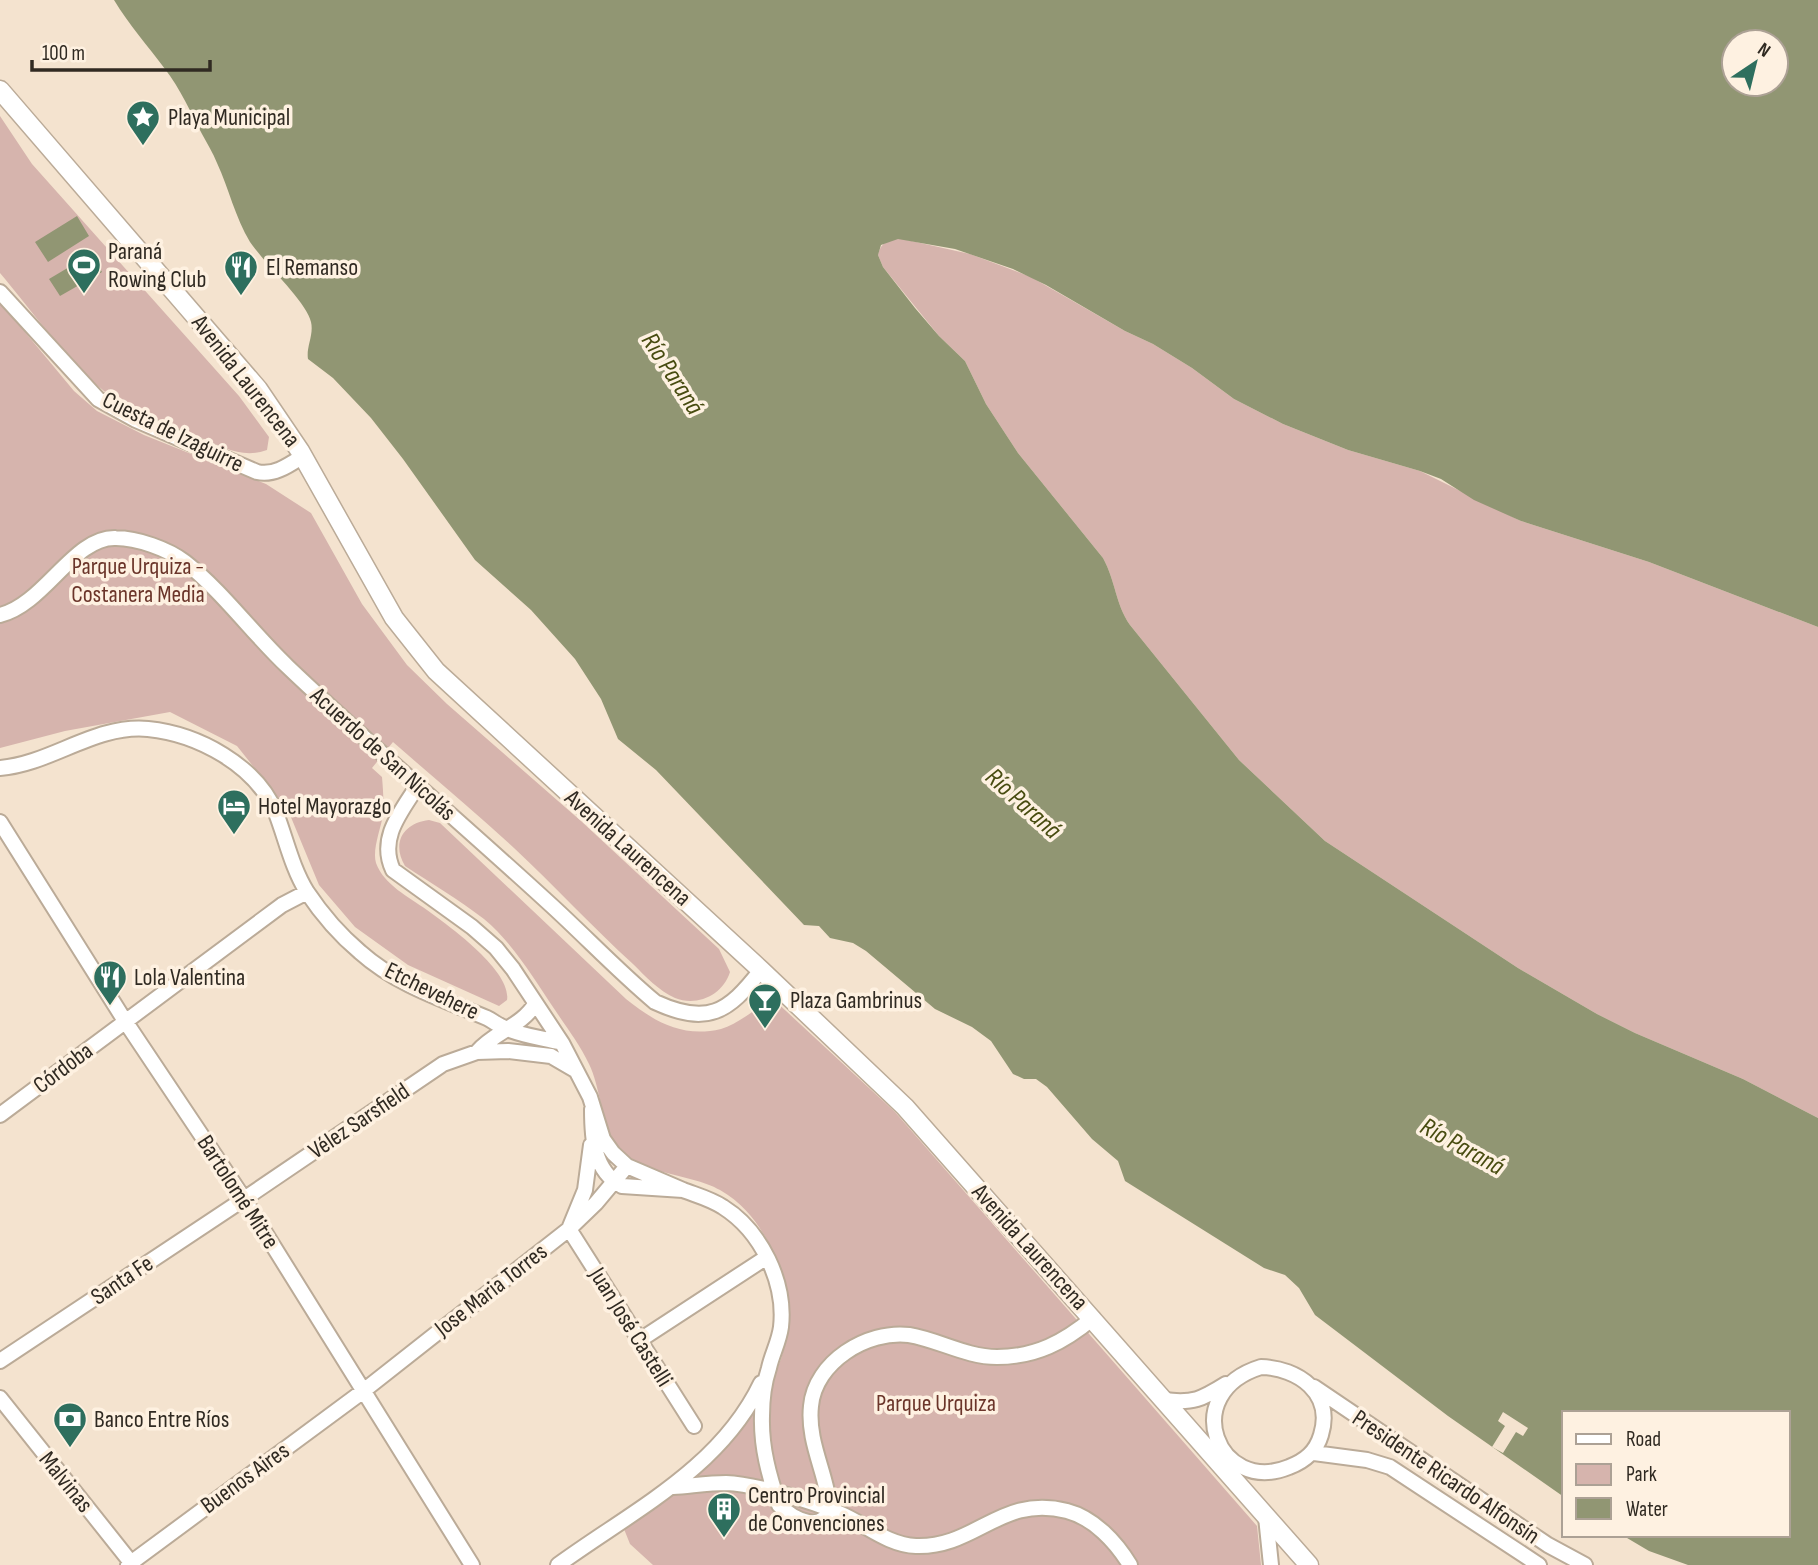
<svg xmlns="http://www.w3.org/2000/svg" width="1818" height="1565" font-family="'Sofia Sans Condensed',sans-serif">
	<style>
		.green { fill: #d6b4ad }
		.water { fill: #919673; fill-rule: evenodd }
		.pier { fill: #f4e3cf }
		.lines { fill: none; stroke-linecap: round; stroke-linejoin: round }
		.minor-casing { stroke: #bbab98; stroke-width: 18 }
		.tertiary-casing { stroke: #bbab98; stroke-width: 21 }
		.minor { stroke: #fff; stroke-width: 14 }
		.tertiary { stroke: #fff; stroke-width: 18 }
		.labels { text-anchor: middle; dominant-baseline: central; stroke-width: 7; stroke-linejoin: round; paint-order: stroke }
		.poi-label { font-size: 24px; fill: #302a22; stroke: #fef1e1; text-anchor: start }
		.street-label { font-size: 24px; fill: #302a22; stroke: #fef1e1 }
		.park-label { font-size: 24px; fill: #6b352a; stroke: #fef1e1 }
		.water-label { font-size: 26px; font-style: italic; fill: #484c10; stroke: #fef1e1 }
	</style>
	<rect width="100%" height="100%" fill="#f4e3cf"/>
	<path class="green" d="M0,116L32,164L239,396L269,437L267,450C243,459 223,447 201,438C174,426 126,409 104,391C68,361 31,310 0,273Z
		M898,238L970,254L1031,277L1125,331L1153,344L1192,368L1234,399L1283,424L1348,450L1420,471L1521,521L1649,562L1818,627V1118L1743,1079L1635,1033L1597,1014L1518,968L1325,841L1239,760L1130,625C1115,603 1116,582 1103,558L1018,453L986,404L965,361L939,336L883,267L878,255C881,243 886,241 898,238Z
		M0,302L74,391L97,411L144,435L266,484L311,513L362,604L407,665L447,704L581,821L719,949L730,972C723,995 697,1007 675,998C659,991 645,976 633,964C592,927 555,886 514,848C475,812 434,778 393,742L372,768L382,777C383,789 384,802 383,815C381,828 372,850 376,863C384,885 409,897 427,910C449,926 512,971 507,1000L499,1006L408,965L355,927L319,885L288,810L237,746L170,712L65,731L0,748Z
		M429,820L440,823L626,999C655,1022 682,1038 721,1029C738,1024 757,1008 772,998L895,1112L1257,1526L1261,1565H653L630,1544L624,1529C710,1470 826,1376 776,1258C763,1230 748,1206 720,1190C689,1172 633,1176 613,1140C601,1119 600,1086 589,1064C580,1045 567,1028 555,1010C534,979 513,943 484,919C459,900 431,883 405,866C391,842 404,823 429,820Z"/>
	<path class="water" d="M114,0H1818V627L1649,562L1521,521L1474,500L1441,479L1420,471L1348,450L1283,424L1234,399L1192,368L1153,344L1125,331L1046,285L1013,269L955,249L898,239L881,245L878,255L883,267L915,308L939,336L965,361L986,404L1018,453L1103,558C1116,582 1115,603 1130,625L1239,760L1325,841L1518,968L1597,1014L1635,1033L1743,1079L1818,1118V1565H1688L1649,1551L1622,1535H1788V1413H1564V1497L1448,1416L1315,1315L1299,1288L1285,1275L1264,1268L1125,1181L1118,1161L1092,1139L1047,1087L1036,1079H1024L1013,1074L991,1041L972,1027L935,1009L866,951L853,943L830,938L819,926L804,925L656,770L618,739L601,699L575,659L531,610L475,560L403,459L371,418L333,378L308,359C306,347 314,335 311,322C307,302 264,263 250,242C235,217 229,189 217,163C213,153 207,143 202,134C191,113 180,88 165,69C148,46 129,25 114,0ZM1734,42H1776V84H1734Z
		M77,216L89,236L48,262L35,242Z
		M91,254L102,272L60,296L49,279Z"/>
	<path class="pier" d="M1503,1412L1528,1428L1523,1436L1516,1432L1503,1453L1492,1447L1505,1426L1498,1421Z"/>
	<g class="lines">
		<g class="minor-casing">
			<path id="minor" d="M0,292L98,399L136,420L257,472C274,476 289,465 303,456
				M0,615C45,604 74,536 116,538C137,538 168,549 185,562C223,592 253,634 288,667C374,749 464,825 551,905C586,937 619,972 655,1002C707,1026 728,1013 761,970
				M0,768C51,764 95,724 148,729C198,734 256,765 276,813C286,839 292,868 307,892C321,913 341,936 360,952C397,985 442,999 487,1018C493,1021 499,1026 505,1028C522,1036 543,1038 562,1043
				M418,785C401,812 378,838 393,870L472,927L496,948L513,969L562,1043L590,1097L603,1139L613,1153L627,1166L683,1190L622,1186C593,1171 592,1137 592,1109
				M0,822L125,1021L244,1199L472,1565
				M477,1052C494,1032 522,1026 535,1004
				M0,1115L282,905L307,892
				M591,1145L585,1190L569,1229L694,1426
				M683,1190C696,1195 711,1199 723,1207C761,1231 786,1282 781,1327C779,1342 772,1354 769,1368C764,1383 762,1401 762,1416C761,1447 769,1476 779,1505C793,1519 822,1534 830,1509
				M640,1340L767,1257
				M0,1361L244,1199L443,1064L477,1052L508,1051L551,1056L575,1070
				M1261,1367C1298,1368 1334,1393 1321,1435C1316,1452 1305,1461 1289,1467C1218,1496 1177,1393 1261,1367Z
				M1314,1387L1548,1545L1585,1565
				M0,1398L133,1565
				M1164,1400C1193,1404 1202,1399 1226,1384
				M1314,1453L1367,1460L1390,1467L1539,1565
				M673,1487C690,1486 708,1483 726,1483C755,1484 811,1501 839,1513C864,1523 887,1545 916,1546C976,1548 1001,1494 1067,1511C1094,1518 1116,1542 1130,1565
				M830,1509C827,1474 807,1442 811,1406C815,1362 867,1330 909,1335C939,1340 966,1357 997,1357C1036,1357 1064,1342 1093,1318
				M1266,1517L1271,1565
				M128,1565L362,1392L569,1229L596,1203L627,1166
				M558,1565C632,1511 720,1469 761,1383"/>
		</g>
		<g class="tertiary-casing">
			<path id="tertiary" d="M0,90L258,389L300,451L394,618L436,671L761,970L905,1107L1309,1565"/>
		</g>
		<use href="#minor" class="minor"/>
		<use href="#tertiary" class="tertiary"/>
	</g>
	<defs>
		<g id="sight-pin" transform="scale(1.75)"><path d="M0 17L-7.5 6A9.5 9.5 0 1 1 7.5 6Z" fill="#2e6f5e" stroke="#fef1e1"/><path d="M0-6L1.8-2.2L6-1.7L2.9 1.2L3.7 5.4L0 3.3L-3.7 5.4L-2.9 1.2L-6-1.7L-1.8-2.2Z" fill="#fff"/></g>
		<g id="stadium-pin" transform="scale(1.75)"><path d="M0 17L-7.5 6A9.5 9.5 0 1 1 7.5 6Z" fill="#2e6f5e" stroke="#fef1e1"/><path d="M0-5a6.5 5 0 1 0 0 10a6.5 5 0 1 0 0-10ZM-3.5-1.8h7v3.6h-7Z" fill="#fff"/></g>
		<g id="restaurant-pin" transform="scale(1.75)"><path d="M0 17L-7.5 6A9.5 9.5 0 1 1 7.5 6Z" fill="#2e6f5e" stroke="#fef1e1"/><path d="M-5-6h1v4h1v-4h1v4h1v-4h1v5L-1.5 .5V6h-2V.5L-5-1ZM5-6V6H3V1.5H1.5Q1.5-4 5-6Z" fill="#fff"/></g>
		<g id="hotel-pin" transform="scale(1.75)"><path d="M0 17L-7.5 6A9.5 9.5 0 1 1 7.5 6Z" fill="#2e6f5e" stroke="#fef1e1"/><path d="M-6-4.5h1.5V1H6V5H4.5V3h-9V5H-6ZM-4 0a1.8 1.8 0 1 1 3.6 0ZM.5 0V-2.5h3Q6-2.5 6 0Z" fill="#fff"/></g>
		<g id="bar-pin" transform="scale(1.75)"><path d="M0 17L-7.5 6A9.5 9.5 0 1 1 7.5 6Z" fill="#2e6f5e" stroke="#fef1e1"/><path d="M-6-5H6L.8 .8V4.5H3.5V6h-7V4.5H-.8V.8Z" fill="#fff"/></g>
		<g id="bank-pin" transform="scale(1.75)"><path d="M0 17L-7.5 6A9.5 9.5 0 1 1 7.5 6Z" fill="#2e6f5e" stroke="#fef1e1"/><path d="M-6-4H6V4H-6ZM0-2.3a2.3 2.3 0 1 0 0 4.6a2.3 2.3 0 1 0 0-4.6Z" fill="#fff"/></g>
		<g id="building-pin" transform="scale(1.75)"><path d="M0 17L-7.5 6A9.5 9.5 0 1 1 7.5 6Z" fill="#2e6f5e" stroke="#fef1e1"/><path d="M-4-6H4V6H1V3H-1V6H-4ZM-2.5-4.3h1.7v1.8h-1.7ZM.8-4.3h1.7v1.8H.8ZM-2.5-1h1.7V.8h-1.7ZM.8-1h1.7V.8H.8Z" fill="#fff"/></g>
	</defs>
	<g fill-rule="evenodd">
		<use href="#sight-pin" x="143" y="117"/>
		<use href="#stadium-pin" x="84" y="265"/>
		<use href="#restaurant-pin" x="241" y="267"/>
		<use href="#hotel-pin" x="234" y="806"/>
		<use href="#restaurant-pin" x="110" y="977"/>
		<use href="#bar-pin" x="765" y="1000"/>
		<use href="#bank-pin" x="70" y="1419"/>
		<use href="#building-pin" x="724" y="1509"/>
	</g>
	<g class="labels">
		<g class="poi-label">
			<text x="168" y="117">Playa Municipal</text>
			<text x="108" y="251">Paraná<tspan x="108" dy="28">Rowing Club</tspan></text>
			<text x="266" y="267">El Remanso</text>
			<text x="258" y="806">Hotel Mayorazgo</text>
			<text x="134" y="977">Lola Valentina</text>
			<text x="790" y="1000">Plaza Gambrinus</text>
			<text x="94" y="1419">Banco Entre Ríos</text>
			<text x="748" y="1495">Centro Provincial<tspan x="748" dy="28">de Convenciones</tspan></text>
		</g>
		<g class="street-label">
			<text transform="translate(246 381) rotate(52)">Avenida Laurencena</text>
			<text transform="translate(173 432) rotate(26)">Cuesta de Izaguirre</text>
			<text transform="translate(383 754) rotate(42)">Acuerdo de San Nicolás</text>
			<text transform="translate(628 848) rotate(42)">Avenida Laurencena</text>
			<text transform="translate(432 991) rotate(26)">Etchevehere</text>
			<text transform="translate(63 1068) rotate(-37)">Córdoba</text>
			<text transform="translate(359 1121) rotate(-34)">Vélez Sarsfield</text>
			<text transform="translate(238 1192) rotate(57)">Bartolomé Mitre</text>
			<text transform="translate(1030 1247) rotate(48)">Avenida Laurencena</text>
			<text transform="translate(122 1280) rotate(-34)">Santa Fe</text>
			<text transform="translate(491 1290) rotate(-38)">Jose Maria Torres</text>
			<text transform="translate(631 1327) rotate(58)">Juan José Castelli</text>
			<text transform="translate(1446 1477) rotate(34)">Presidente Ricardo Alfonsín</text>
			<text transform="translate(245 1478) rotate(-36)">Buenos Aires</text>
			<text transform="translate(66 1482) rotate(51)">Malvinas</text>
		</g>
		<g class="park-label">
			<text x="138" y="566">Parque Urquiza -<tspan x="138" dy="28">Costanera Media</tspan></text>
			<text x="936" y="1403">Parque Urquiza</text>
		</g>
		<g class="water-label">
			<text transform="translate(672 374) rotate(57)">Río Paraná</text>
			<text transform="translate(1023 804) rotate(42)">Río Paraná</text>
			<text transform="translate(1462 1147) rotate(29)">Río Paraná</text>
		</g>
	</g>
	<rect x="1562" y="1411" width="228" height="126" fill="#fef1e1" stroke="#aca195" stroke-width="2"/>
	<rect x="1576" y="1434" width="35" height="10" fill="#ffffff" stroke="#aca195" stroke-width="2"/>
	<text x="1626" y="1446" font-size="21" fill="#302a22">Road</text>
	<rect x="1576" y="1464" width="35" height="21" fill="#d6b4ad" stroke="#aca195" stroke-width="2"/>
	<text x="1626" y="1481" font-size="21" fill="#302a22">Park</text>
	<rect x="1576" y="1498" width="35" height="21" fill="#919673" stroke="#aca195" stroke-width="2"/>
	<text x="1626" y="1516" font-size="21" fill="#302a22">Water</text>
	<g transform="translate(1755 63) rotate(35)"><circle r="33" fill="#fef1e1" stroke="#aca195" stroke-width="2"/>
	<path d="M0-5L12 26L0 18L-12 26Z" fill="#2e6f5e"/>
	<text y="-10" font-size="19" font-weight="bold" text-anchor="middle" fill="#302a22">N</text>
	</g>
	<path d="M32 60v10h178v-10" fill="none" stroke="#302a22" stroke-width="3.5"/>
	<text x="42" y="60" font-size="21" fill="#302a22" stroke="#fef1e1" stroke-width="5" paint-order="stroke">100 m</text>
</svg>
